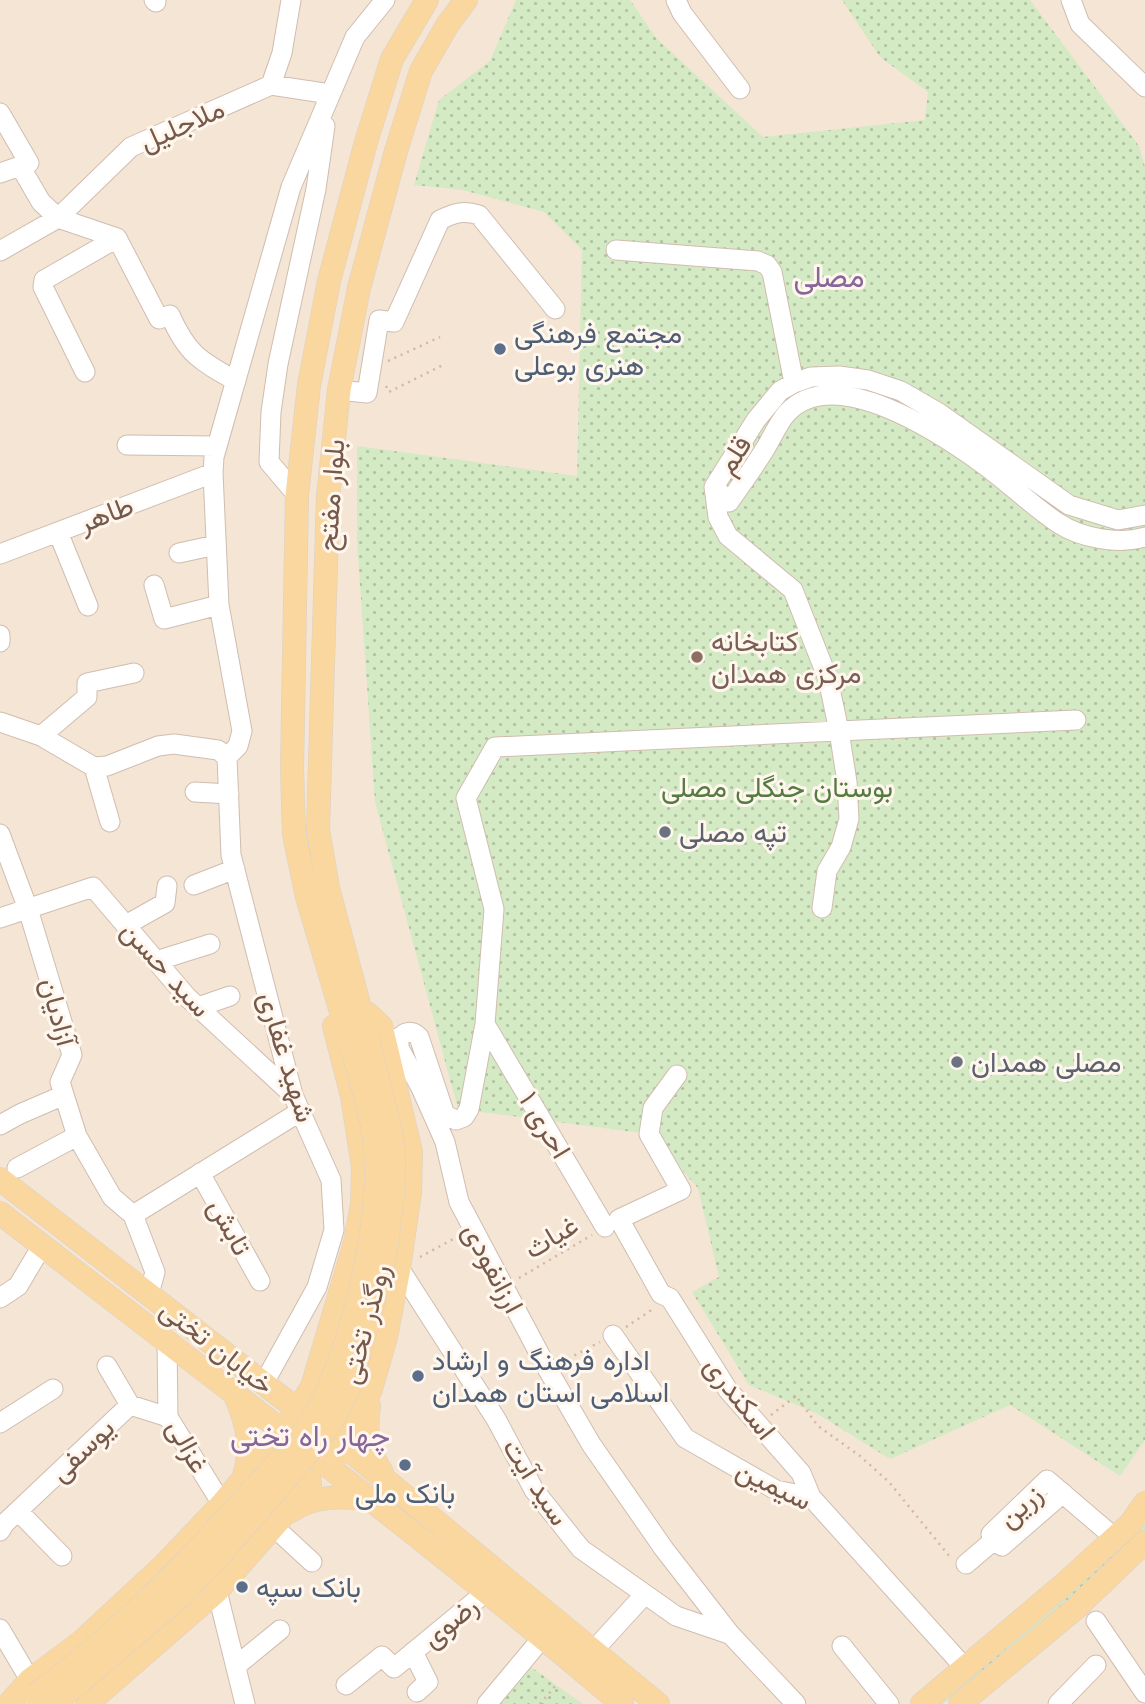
<svg xmlns="http://www.w3.org/2000/svg" width="1145" height="1704" font-family="Jost,Vazirmatn,sans-serif">
	<style>
		.residential { fill: #f4e5d5 }
		.grass { fill: url(#grass-dots) }
		.lines { fill: none; stroke-linecap: round; stroke-linejoin: round }
		.minor-casing { stroke: #d0bdaf; stroke-width: 21 }
		.major-casing { stroke: #d9d1cd; stroke-width: 24 }
		.path { stroke: #d7b5a1; stroke-width: 2.5; stroke-dasharray: 2 5; stroke-linecap: butt }
		.minor { stroke: #fff; stroke-width: 19 }
		.major { stroke: #fad79f; stroke-width: 23 }
		.major-bridge-casing { stroke: #d9d1cd; stroke-width: 24; stroke-linecap: butt }
		.major-bridge { stroke: #fad79f; stroke-width: 23 }
		.service-dot { fill: #5c6f8a; stroke: #fff7ed; stroke-width: 2.5 }
		.education-dot { fill: #8d6e63; stroke: #fff7ed; stroke-width: 2.5 }
		.worship-dot { fill: #6b7280; stroke: #fff7ed; stroke-width: 2.5 }
		.labels { text-anchor: middle; dominant-baseline: central; stroke-width: 6; stroke-linejoin: round; paint-order: stroke }
		.street-label { font-size: 28px; fill: #76594b; stroke: #fff7ed }
		.service-label { font-size: 28px; fill: #4e5e75; stroke: #fff7ed; text-anchor: start }
		.education-label { font-size: 28px; fill: #785e54; stroke: #fff7ed; text-anchor: start }
		.park-label { font-size: 28px; fill: #547c42; stroke: #fff7ed }
		.worship-label { font-size: 28px; fill: #5b616d; stroke: #fff7ed; text-anchor: start }
		.neighbourhood-label { font-size: 30px; fill: #876699; stroke: #fff7ed }
	</style>
	<defs>
		<pattern id="grass-dots" width="8" height="8" patternUnits="userSpaceOnUse" patternTransform="scale(1.75)"><rect width="8" height="8" fill="#d4eac4"/><path d="M2 2h.1M6 6h.1" fill="none" stroke="#b1c1a1" stroke-width="1.8" stroke-linecap="round"/></pattern>
	</defs>
	<rect width="100%" height="100%" fill="#fcf3e6"/>
	<path class="residential" d="M0,0H1145V1704H0Z"/>
	<path class="grass" d="M516,0H630L656,38L763,137L925,120L928,92L880,57L842,0H1030L1139,146L1145,167V1440L1120,1476L1010,1405L890,1459L816,1413L749,1385L692,1292L719,1277L698,1188L649,1134L458,1109L375,802L357,540V446L577,476L582,250L544,212L463,190L414,185L439,100L490,61Z
		M1145,1520V1530L1142,1534L1084,1587L943,1704H933Z
		M528,1665L583,1704H496Z"/>
	<g class="lines">
		<g class="minor-casing">
			<path id="minor" d="M154,0L156,2
				M676,0L682,13L740,89
				M1071,0L1080,24L1145,87
				M271,85L282,53L291,0
				M0,113L29,163L0,173
				M20,166L41,202L58,218L117,238L159,319L170,315C187,354 200,361 236,381
				M616,250L758,261L767,265L772,272L794,383
				M0,251L58,218L131,147L271,85L330,94
				M85,372L43,287L44,280L117,238
				M339,390L367,393L379,320L394,322L440,220C454,213 463,210 479,215L555,309
				M127,445L217,446
				M714,487L729,502C741,485 754,467 765,449C772,438 778,423 787,413C834,362 940,433 983,464C1008,482 1031,505 1058,523C1081,538 1118,545 1145,537
				M714,487L756,420L780,391L794,383L811,377L839,376L868,380L901,391L939,413L1069,505L1118,520L1145,515
				M714,487L718,517L728,536L793,590L828,679L839,731L847,782L849,819L841,847L827,871L822,908
				M297,495L269,462L271,412L278,364L316,189L325,126
				M58,532L88,606
				M179,553L216,545
				M0,554L213,473
				M154,585L164,619L219,605
				M0,635V642
				M0,722L41,736L94,767L107,766L158,746L174,744L218,750L227,757
				M41,736L87,697V683L134,673
				M227,757L238,746L242,731L219,605L213,473L214,457L291,187L355,37L385,0
				M227,757L231,855L293,1095L331,1180L334,1230L317,1287L264,1383
				M94,767L110,822
				M195,792L229,794
				M0,834L28,909L72,1055L60,1082L77,1136L112,1197L133,1215L155,1272L149,1294
				M194,885L235,869
				M0,918L93,887L187,997L292,1094
				M126,925L165,903L167,886
				M156,961L210,944
				M198,1007L230,996
				M485,1024L605,1227
				M391,1038L399,1048L421,1088L445,1142L459,1202L548,1370L591,1444L664,1549L730,1634L796,1704
				M399,1048V1039C404,1031 412,1030 419,1037L445,1115L456,1120L464,1117L469,1109L485,1024L494,909L466,798L495,747L1076,720
				M677,1075L653,1108L649,1134L681,1190L619,1219L661,1294L670,1298L728,1390L801,1473L811,1497
				M0,1125L20,1114L64,1095
				M17,1168L77,1136
				M200,1173L260,1281
				M133,1215L301,1111
				M399,1268L496,1419L534,1490L581,1549L676,1616L729,1634
				M0,1298L18,1286L42,1246
				M613,1335L685,1438L776,1490L811,1497L965,1668
				M167,1342L168,1417L222,1504
				M107,1366L130,1405
				M0,1423L53,1389
				M18,1511L62,1556
				M274,1527L312,1562
				M0,1531L5,1523L130,1405L168,1417
				M993,1541L1002,1546L1063,1493
				M966,1564L993,1541L991,1534L1047,1480L1115,1538
				M217,1591L245,1704
				M1096,1621L1145,1693
				M0,1629L30,1680
				M842,1646L889,1704
				M593,1651L645,1594
				M413,1652L428,1682L417,1692
				M236,1666L280,1630
				M346,1685L382,1656L394,1668L486,1592
				M487,1704L543,1637
				M1058,1704L1096,1665"/>
		</g>
		<g class="major-casing">
			<path id="major" d="M368,1038L328,888L318,829L328,497L339,390L359,288L396,151L421,71L448,24L466,0
				M350,1042L307,897L294,834L292,769L297,495L309,385L329,281L366,142L392,59L427,0
				M0,1179L343,1445L658,1704
				M0,1213C209,1375 420,1533 622,1704
				M235,1395C247,1423 253,1446 244,1476
				M369,1406C365,1432 368,1451 382,1473
				M334,1458L359,1416L371,1389L386,1337L399,1268L410,1192L411,1152L381,1026L368,1014
				M291,1511C315,1495 342,1496 369,1499
				M9,1704L30,1680L81,1642L164,1565L222,1504L283,1432L312,1387L355,1243L362,1205L363,1167L352,1096L334,1026
				M87,1704L217,1591L310,1485C308,1467 304,1458 287,1451
				M922,1704L1063,1585L1131,1523L1145,1503
				M960,1704L1076,1608L1145,1542"/>
		</g>
		<path class="path" d="M388,361L440,337
			M386,386L389,392L445,364
			M420,1257L457,1237
			M519,1278L592,1235
			M626,1327L653,1309
			M562,1362L600,1342
			M771,1415L796,1396L818,1426L860,1456L889,1482L950,1557
			M540,1704L556,1685"/>
		<use href="#minor" class="minor"/>
		<use href="#major" class="major"/>
		<g class="major-bridge-casing">
			<path id="major-bridge" d="M35,1695C115,1637 182,1568 248,1495C273,1467 304,1438 321,1404C356,1333 384,1213 374,1135C369,1104 359,1073 350,1042
				M54,1704L182,1595L219,1556L310,1451L330,1425L351,1385L385,1257L393,1193L394,1152L391,1134L368,1038"/>
		</g>
		<use href="#major-bridge" class="major-bridge"/>
	</g>
	<g class="service-dot">
		<circle cx="500" cy="349" r="7"/>
		<circle cx="418" cy="1376" r="7"/>
		<circle cx="405" cy="1465" r="7"/>
		<circle cx="242" cy="1587" r="7"/>
	</g>
	<circle class="education-dot" cx="697" cy="657" r="7"/>
	<g class="worship-dot">
		<circle cx="665" cy="832" r="7"/>
		<circle cx="957" cy="1062" r="7"/>
	</g>
	<g class="labels">
		<g class="street-label">
			<text transform="translate(182 125) rotate(-24)">ملاجلیل</text>
			<text transform="translate(734 455) rotate(-58)">قلم</text>
			<text transform="translate(331 495) rotate(-86)">بلوار مفتح</text>
			<text transform="translate(106 514) rotate(-21)">طاهر</text>
			<text transform="translate(166 969) rotate(48)">سید حسن</text>
			<text transform="translate(58 1012) rotate(75)">آزادیان</text>
			<text transform="translate(287 1057) rotate(73)">شهید غفاری</text>
			<text transform="translate(545 1125) rotate(59)">احری ۱</text>
			<text transform="translate(230 1227) rotate(61)">تابش</text>
			<text transform="translate(551 1237) rotate(-31)">غیاث</text>
			<text transform="translate(493 1268) rotate(62)">ارزانفودی</text>
			<text transform="translate(365 1324) rotate(-75)">روگذر تختی</text>
			<text transform="translate(217 1347) rotate(38)">خیابان تختی</text>
			<text transform="translate(740 1398) rotate(52)">اسکندری</text>
			<text transform="translate(188 1446) rotate(61)">غزالی</text>
			<text transform="translate(82 1450) rotate(-44)">یوسفی</text>
			<text transform="translate(536 1482) rotate(57)">سید آیت</text>
			<text transform="translate(774 1485) rotate(26)">سیمین</text>
			<text transform="translate(1020 1506) rotate(-43)">زرین</text>
			<text transform="translate(450 1622) rotate(-40)">رضوی</text>
		</g>
		<g class="service-label">
			<text x="514" y="333">مجتمع فرهنگی<tspan x="514" dy="32">هنری بوعلی</tspan></text>
			<text x="432" y="1360">اداره فرهنگ و ارشاد<tspan x="432" dy="32">اسلامی استان همدان</tspan></text>
			<text x="405" y="1493" text-anchor="middle">بانک ملی</text>
			<text x="256" y="1587">بانک سپه</text>
		</g>
		<g class="education-label">
			<text x="711" y="641">کتابخانه<tspan x="711" dy="32">مرکزی همدان</tspan></text>
		</g>
		<g class="park-label">
			<text x="777" y="787">بوستان جنگلی مصلی</text>
		</g>
		<g class="worship-label">
			<text x="679" y="832">تپه مصلی</text>
			<text x="971" y="1062">مصلی همدان</text>
		</g>
		<g class="neighbourhood-label">
			<text x="829" y="276">مصلی</text>
			<text x="310" y="1435">چهار راه تختی</text>
		</g>
	</g>
</svg>
